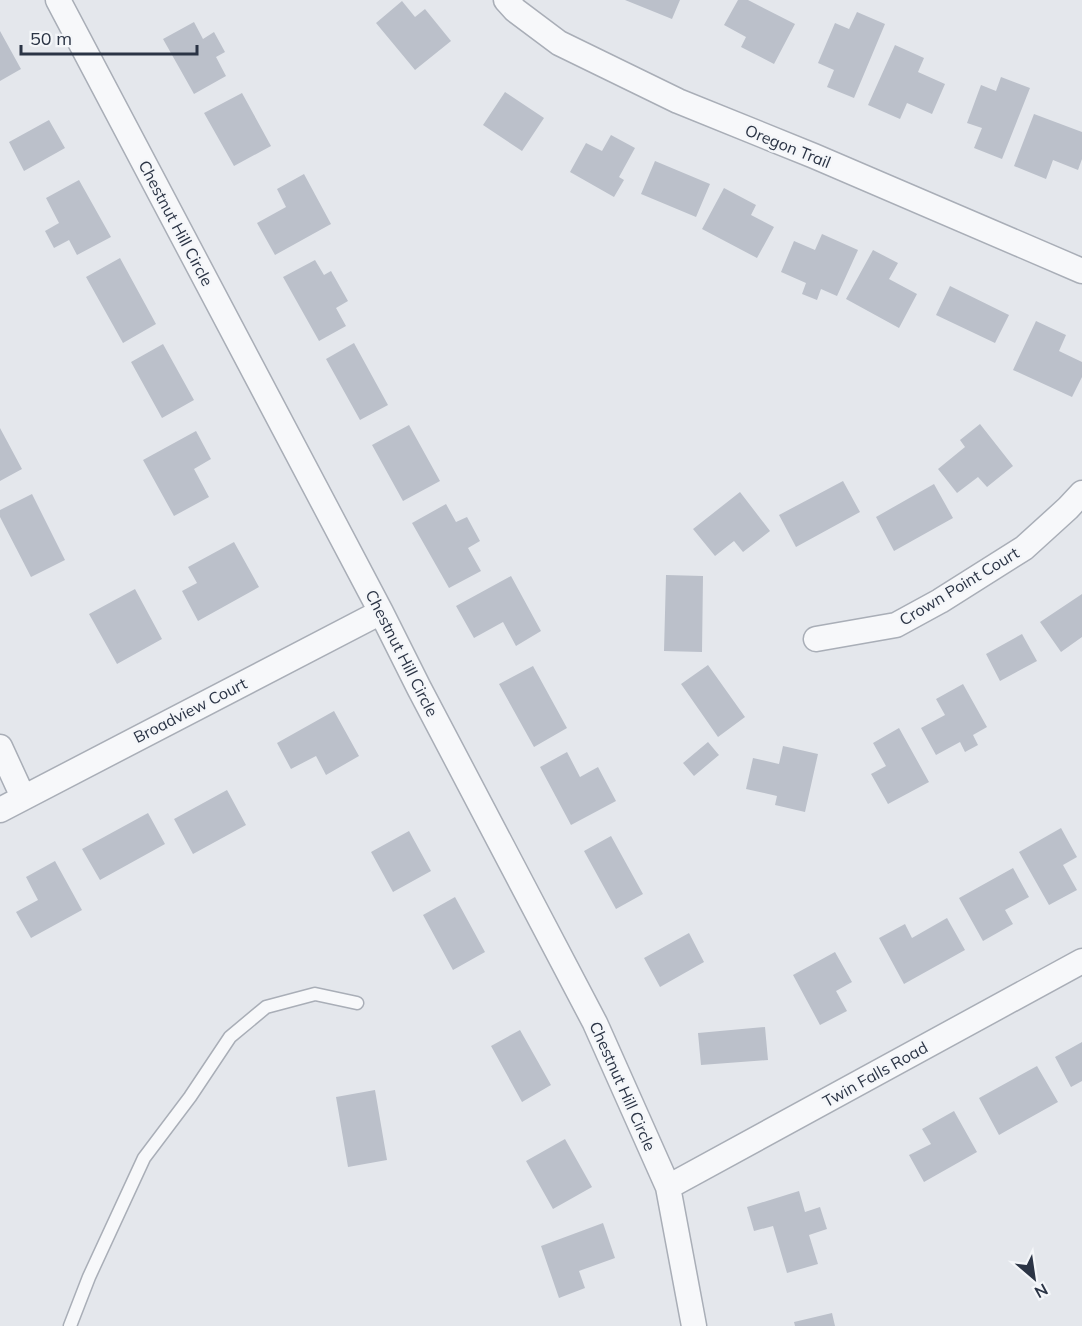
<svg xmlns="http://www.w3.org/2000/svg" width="1082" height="1326" font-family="Mulish,sans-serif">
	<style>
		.building { fill: #bbc0ca }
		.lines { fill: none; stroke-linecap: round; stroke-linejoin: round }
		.service-casing { stroke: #a9aeb7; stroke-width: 15 }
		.minor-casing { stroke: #a9aeb7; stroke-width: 27 }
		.service { stroke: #f7f8fa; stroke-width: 12 }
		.minor { stroke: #f7f8fa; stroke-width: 24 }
		.labels { text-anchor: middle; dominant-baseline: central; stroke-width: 4.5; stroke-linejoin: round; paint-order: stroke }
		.street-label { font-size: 16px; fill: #2b3445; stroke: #f4f6f9 }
	</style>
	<rect width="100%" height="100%" fill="#e4e7ec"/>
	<path class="building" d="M625,0H680L672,19Z
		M738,0H748L795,24L774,64L741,47L746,37L724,25Z
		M402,1L415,17L425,9L451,41L415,70L376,23Z
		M857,12L885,24L854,98L827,87L834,70L818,63L835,23L849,29Z
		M194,22L203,39L214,32L225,52L216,57L226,76L194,94L163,39Z
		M0,31L21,69L0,81Z
		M895,45L924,58L918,72L945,84L932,114L907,103L900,119L868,105Z
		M1001,77L1030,88L1002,159L974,148L982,128L967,123L981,85L996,91Z
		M505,92L544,118L522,151L483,125Z
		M242,93L271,146L234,166L204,113Z
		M1034,114L1082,132V159L1078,170L1053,160L1046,179L1014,166Z
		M49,120L65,148L24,171L9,142Z
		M611,135L635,148L619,177L624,180L614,197L570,172L586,143L602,151Z
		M655,161L710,184L696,217L641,194Z
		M304,174L331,224L275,255L257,223L286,207L277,189Z
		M79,180L111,237L77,255L69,240L54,248L45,231L59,223L46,198Z
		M724,188L756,205L751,215L774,227L757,258L702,229Z
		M822,234L858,250L837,296L821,289L817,300L802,294L806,283L781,272L794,241L815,250Z
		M873,250L898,263L889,279L917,294L899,328L846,299Z
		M120,258L156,324L123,343L86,277Z
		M315,260L324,275L331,271L348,301L336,308L346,326L319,341L283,277Z
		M950,286L1009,315L995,343L936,315Z
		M1036,321L1066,335L1059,351L1082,362V377L1072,397L1013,370Z
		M354,343L388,405L360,420L326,359Z
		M163,344L194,400L162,418L131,362Z
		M980,424L1013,466L987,487L978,477L957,493L938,469L965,447L960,440Z
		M409,425L440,481L403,501L372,445Z
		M0,428L22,469L0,481Z
		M196,431L211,459L194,469L209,497L174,516L143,460Z
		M843,481L860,512L796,547L779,515Z
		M934,484L953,518L894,551L876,517Z
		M740,492L770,531L743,552L734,541L715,556L693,529Z
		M32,494L65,560L31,577L0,517V510Z
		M446,504L456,522L467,517L480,541L468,548L481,571L449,588L412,523Z
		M234,542L259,587L198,621L182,591L197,583L188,567Z
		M666,575L703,576L702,652L664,651Z
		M511,576L541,631L516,646L503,622L474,638L456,606Z
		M135,589L162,639L117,664L89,614Z
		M1082,594V637L1061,652L1040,622Z
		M1022,634L1037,661L1000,681L986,654Z
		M708,665L745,717L718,737L681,684Z
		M533,666L567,728L534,747L499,684Z
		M963,684L987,727L973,735L978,745L965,752L960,742L936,755L921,728L945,715L936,699Z
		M334,711L359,756L326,775L316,756L291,769L277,743Z
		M899,728L929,782L888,804L871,774L886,766L873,743Z
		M708,742L719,755L694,776L683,763Z
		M783,746L818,754L805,812L775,805L777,796L746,789L753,758L779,764Z
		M567,752L580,777L598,767L616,801L571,825L540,767Z
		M227,790L246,825L193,854L174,819Z
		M148,813L165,844L100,880L82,849Z
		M1061,828L1077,857L1063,865L1077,890L1049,905L1019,852Z
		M409,831L431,871L393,892L371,852Z
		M611,836L643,894L616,909L584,851Z
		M55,861L82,910L31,938L16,912L38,900L26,877Z
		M1013,868L1029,897L1005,910L1013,924L983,941L959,898Z
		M455,897L485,952L453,970L423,915Z
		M947,918L965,950L904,984L879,938L905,924L912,938Z
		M689,933L704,962L660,987L644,958Z
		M835,952L852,982L836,991L847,1011L820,1025L793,975Z
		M765,1027L768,1060L701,1065L698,1033Z
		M520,1030L551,1085L522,1102L491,1046Z
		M1082,1042V1081L1071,1087L1055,1057Z
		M1037,1066L1058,1102L999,1135L979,1098Z
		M375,1090L387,1160L348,1167L336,1097Z
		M954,1111L977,1152L924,1182L909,1155L931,1144L922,1129Z
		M565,1139L592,1187L553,1209L526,1161Z
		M799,1191L805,1212L820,1207L827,1229L809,1235L818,1264L787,1273L773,1226L754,1231L747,1207Z
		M603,1223L615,1258L579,1271L585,1288L559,1298L541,1246Z
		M832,1313L835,1326H795L794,1322Z"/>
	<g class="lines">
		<g class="service-casing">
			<path id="service" d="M70,1326L89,1277L144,1158L190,1097L230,1037L266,1007L315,994L357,1003"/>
		</g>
		<g class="minor-casing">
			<path id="minor" d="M58,0L381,612L419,688L595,1023L668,1187L694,1326
				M506,0L515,10L559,43L678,101L814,156L1082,271
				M816,639L896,625L940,601L1024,548L1068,508L1082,493
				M0,747L23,797
				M0,810L381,612
				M668,1187L1082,961"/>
		</g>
		<use href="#service" class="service"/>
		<use href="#minor" class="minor"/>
	</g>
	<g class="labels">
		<g class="street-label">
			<text transform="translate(788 146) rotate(22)">Oregon Trail</text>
			<text transform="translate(176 223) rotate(62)">Chestnut Hill Circle</text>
			<text transform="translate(959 586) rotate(-31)">Crown Point Court</text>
			<text transform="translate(402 653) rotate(63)">Chestnut Hill Circle</text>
			<text transform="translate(190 710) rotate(-27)">Broadview Court</text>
			<text transform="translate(875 1074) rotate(-29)">Twin Falls Road</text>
			<text transform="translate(623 1086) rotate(66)">Chestnut Hill Circle</text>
		</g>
	</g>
	<g transform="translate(1034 1278) rotate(151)" stroke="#f4f6f9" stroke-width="4.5" paint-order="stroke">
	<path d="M0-4.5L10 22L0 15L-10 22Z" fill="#2b3445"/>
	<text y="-9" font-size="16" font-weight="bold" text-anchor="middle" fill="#2b3445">N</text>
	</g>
	<path d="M21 45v9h176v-9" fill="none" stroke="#2b3445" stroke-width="3"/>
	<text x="30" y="45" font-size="18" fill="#2b3445" stroke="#f4f6f9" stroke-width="4.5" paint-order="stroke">50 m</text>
</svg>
